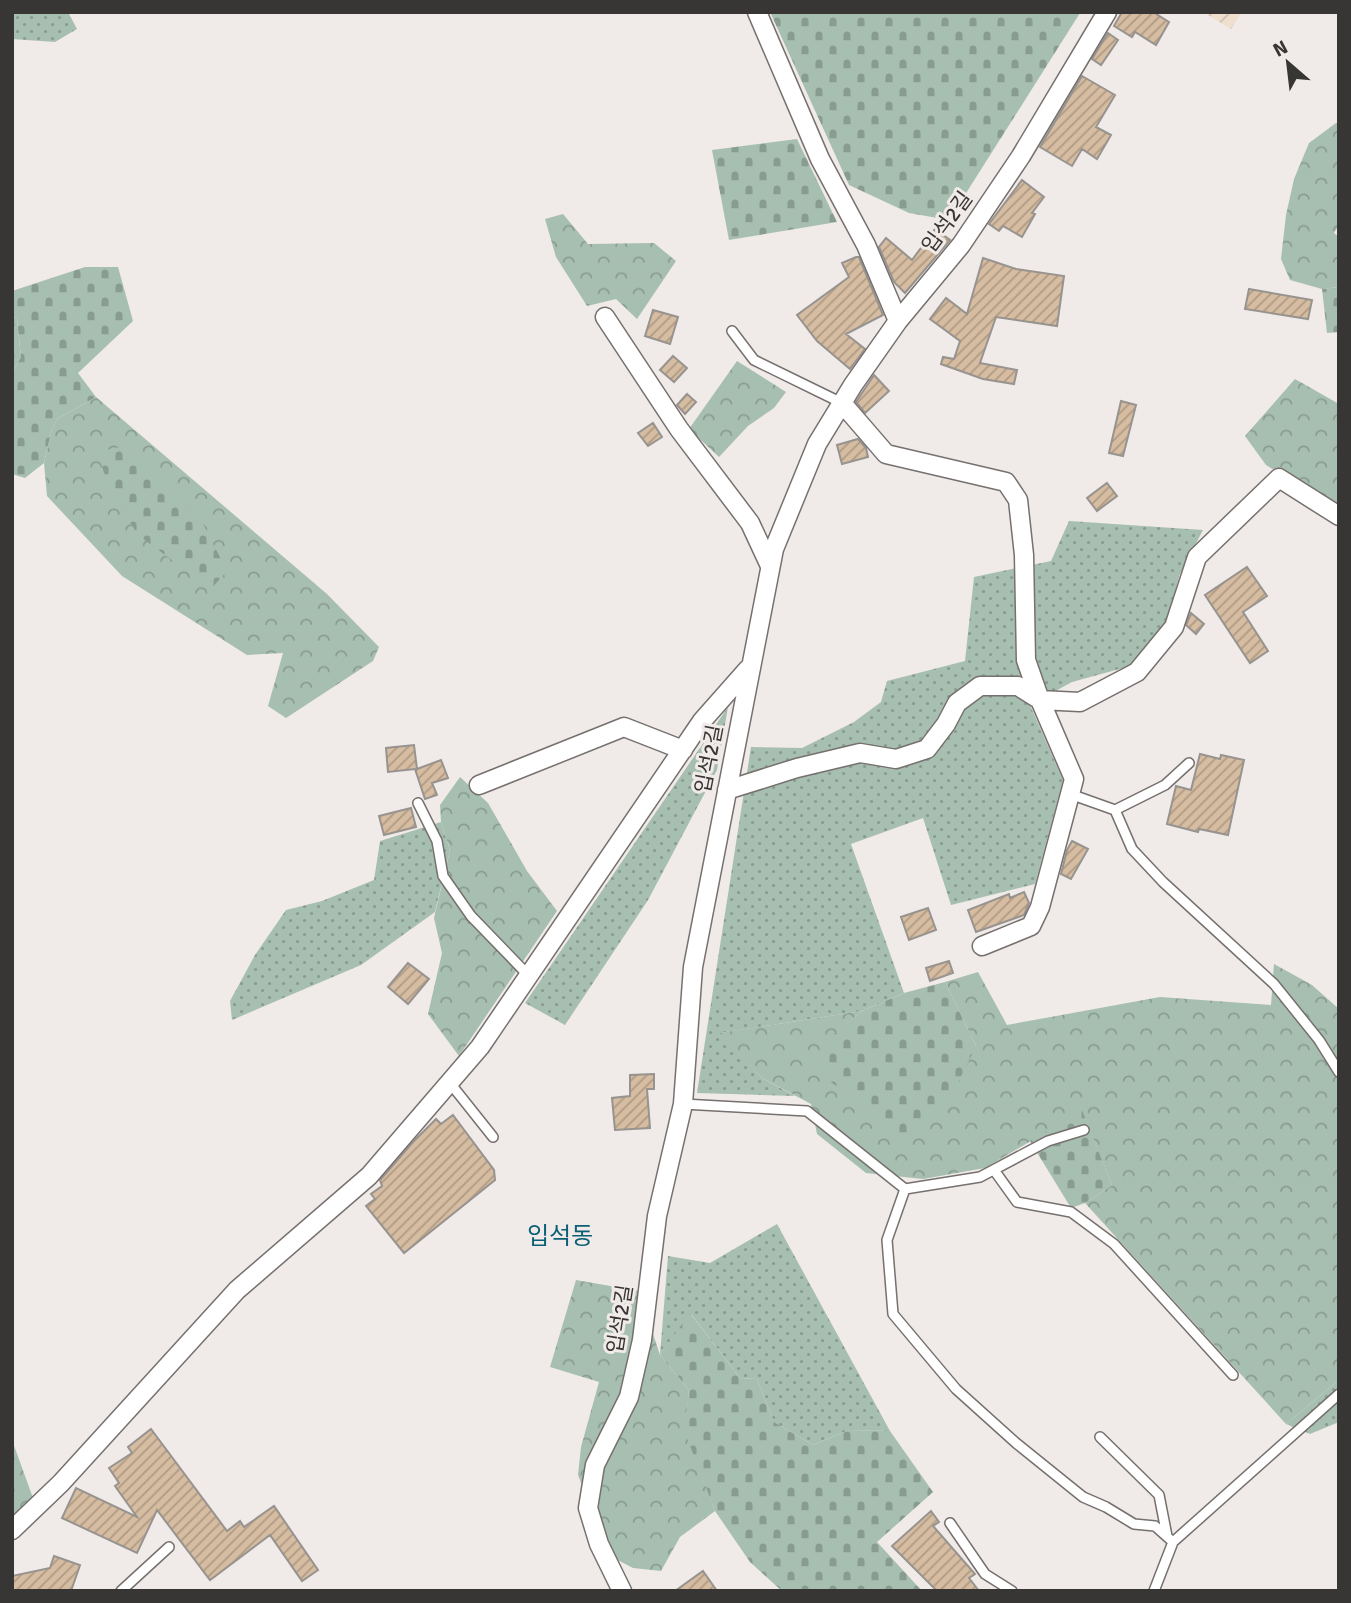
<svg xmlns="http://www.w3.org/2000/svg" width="1351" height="1603" font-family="Signika,'Noto Sans KR',sans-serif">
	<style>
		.industrial { fill: url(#industrial-furrows) }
		.grass { fill: url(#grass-dots) }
		.forest { fill: url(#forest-crowns) }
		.cemetery { fill: url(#cemetery-stones) }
		.building { fill: url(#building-hatch); stroke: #97938f; stroke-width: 2 }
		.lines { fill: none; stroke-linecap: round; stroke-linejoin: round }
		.lane-casing { stroke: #76706e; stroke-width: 12 }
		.street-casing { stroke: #76706e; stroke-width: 21 }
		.lane { stroke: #fff; stroke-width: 9 }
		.street { stroke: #fff; stroke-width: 18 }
		.labels { text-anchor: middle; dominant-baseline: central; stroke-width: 6; stroke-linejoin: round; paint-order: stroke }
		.street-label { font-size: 21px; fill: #383535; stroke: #f0eae8 }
		.quarter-label { font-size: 24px; fill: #0c6076; stroke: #f0eae8 }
	</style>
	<defs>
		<pattern id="industrial-furrows" width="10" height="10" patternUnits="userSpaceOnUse" patternTransform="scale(1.75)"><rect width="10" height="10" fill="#efdfcd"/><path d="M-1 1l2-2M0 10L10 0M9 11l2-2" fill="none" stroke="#cec0b1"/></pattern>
		<pattern id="grass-dots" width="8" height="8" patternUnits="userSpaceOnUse" patternTransform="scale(1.75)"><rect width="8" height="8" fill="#a7bfb0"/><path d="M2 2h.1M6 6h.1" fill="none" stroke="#899c90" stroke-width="1.8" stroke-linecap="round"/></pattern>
		<pattern id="forest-crowns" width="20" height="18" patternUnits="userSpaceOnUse" patternTransform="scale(1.75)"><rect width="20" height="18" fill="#a7bfb0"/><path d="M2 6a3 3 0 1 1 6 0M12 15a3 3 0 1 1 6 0" fill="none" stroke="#899c90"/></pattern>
		<pattern id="cemetery-stones" width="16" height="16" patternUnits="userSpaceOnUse" patternTransform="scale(1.75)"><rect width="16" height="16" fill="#a7bfb0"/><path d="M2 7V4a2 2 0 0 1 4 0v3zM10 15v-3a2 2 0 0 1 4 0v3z" fill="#899c90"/></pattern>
		<pattern id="building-hatch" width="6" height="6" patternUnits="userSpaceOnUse" patternTransform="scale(1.75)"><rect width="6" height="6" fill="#d6bca1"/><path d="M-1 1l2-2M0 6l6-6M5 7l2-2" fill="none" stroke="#af9a84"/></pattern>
	</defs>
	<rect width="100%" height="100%" fill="#f0eae8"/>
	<path class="industrial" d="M1203,12H1242L1231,29Z"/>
	<path class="grass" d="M12,12H68L77,29L55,42L12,39Z
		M1069,521L1203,530L1179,576L1166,629L1134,665L1072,682L1030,705L1063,780L1035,884L951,905L923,818L851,844L904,993L862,1011L720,1033L762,1078L795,1096L697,1093L751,747L802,748L854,722L881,702L887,681L965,661L974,577L1051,561Z
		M728,707L717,770L648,900L565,1025L525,1003Z
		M441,822L450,850L435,912L361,965L232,1020L230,1001L255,955L286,910L322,901L374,880L380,841Z
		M777,1224L890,1431L849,1430L813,1445L774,1422L757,1379L740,1378L691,1314L660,1355L668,1256L710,1263Z
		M1339,1380V1422L1310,1434L1286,1424Z"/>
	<path class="forest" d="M1336,123H1339V225L1334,233L1339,237V287L1322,289L1290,280L1281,259L1286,215L1294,179L1309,143Z
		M563,214L588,244L654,243L676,261L637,319L616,299L587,306L556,257L545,219Z
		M12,315L17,319L21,357L12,374Z
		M737,361L786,392L774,408L748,426L719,457L689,429Z
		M1295,379L1339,404V510L1266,465L1245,436Z
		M96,397L327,594L379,647L373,661L286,718L268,706L283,653L247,655L122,576L47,496L44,463L52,429L57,419Z
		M460,777L488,803L527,871L557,911L459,1056L428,1014L442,953L434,918L450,850L441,822L440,805Z
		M1274,964L1312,985L1339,1009V1380L1286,1424L1085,1203L1112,1185L1082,1111L985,1168L923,1179L866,1173L817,1134L811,1104L762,1078L719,1033L862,1011L825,1042L976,1046L945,982L978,972L1007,1025L1160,997L1271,1005Z
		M576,1280L639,1291L660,1355L689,1390L685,1430L715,1511L680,1537L661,1571L633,1568L610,1556L578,1475L581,1447L599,1382L550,1367Z
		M12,1440L33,1498L12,1521Z"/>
	<path class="cemetery" d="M770,12H1078L1080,13L949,220L909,213L849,185Z
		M797,139L837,222L729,240L712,150Z
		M85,267H118L133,321L78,373L96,397L57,419L52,429L44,463L25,478L12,474V374L21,357L17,319L12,315V291Z
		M1339,287V332L1327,333L1322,289Z
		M120,447L203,524L227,571L211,589L138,535L110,490L97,452Z
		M945,982L976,1046L954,1091L912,1139L900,1136L872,1111L825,1078L824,1042L862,1011L904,993Z
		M1082,1110L1112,1185L1085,1203L1071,1208L1030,1141Z
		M690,1313L740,1378L757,1379L774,1422L813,1445L849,1430L890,1431L933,1492L877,1542L922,1591H782L750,1562L715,1511L684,1430L689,1390L660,1355Z"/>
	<path class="building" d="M1122,12H1153L1169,22L1156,45L1135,32L1132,37L1114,26Z
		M1108,33L1118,40L1101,65L1092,59Z
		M1082,76L1115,95L1096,127L1111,135L1097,159L1082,149L1072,166L1040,147Z
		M1022,180L1044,197L1032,213L1035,214L1022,237L1003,226L999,231L989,224Z
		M935,229L950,240L905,293L894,282L879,247L886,238L912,260Z
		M856,257H859L883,315L846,334L865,349L850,369L817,341L797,315L849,277L842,263Z
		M983,258L1016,269L1064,276L1057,326L996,317L980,363L1017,370L1014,384L983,379L941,364L943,357L954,359L960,341L930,319L946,298L967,314Z
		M1249,289L1312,300L1308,319L1245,309Z
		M653,310L678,317L670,344L645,336Z
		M673,356L687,368L674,382L660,370Z
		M874,375L889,391L865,413L856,402Z
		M687,394L696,402L685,414L677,405Z
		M1121,401L1136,405L1123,456L1109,453Z
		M653,423L662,437L648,446L638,433Z
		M858,439L866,448L868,457L842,464L837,445Z
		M1107,483L1117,496L1097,511L1087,498Z
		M1247,567L1267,596L1243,612L1268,651L1250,663L1205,595Z
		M1191,613L1204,624L1196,634L1186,625Z
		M414,745L417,769L441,760L448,778L432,783L437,795L425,799L415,769L388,772L386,748Z
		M1200,754L1220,759L1221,755L1244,760L1228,835L1199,829L1198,832L1167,824L1176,786L1191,790Z
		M411,808L416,827L384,835L379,816Z
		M1072,841L1088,849L1071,879L1061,874L1067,850Z
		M1024,892L1029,903L1024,915L976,932L968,910L1009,894L1010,898Z
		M928,908L936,930L909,940L901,917Z
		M949,961L953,973L930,981L926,968Z
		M408,963L429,979L408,1004L388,987Z
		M654,1074V1089H647L650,1128L615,1130L612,1098L630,1096V1075Z
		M453,1115L494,1170L495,1180L404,1253L366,1206L375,1199L371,1194L382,1186L380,1180L413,1142L436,1119L441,1124Z
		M151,1429L227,1531L240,1521L244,1527L274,1506L318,1570L302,1581L270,1535L210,1580L157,1510L137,1553L62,1518L76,1488L137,1517L115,1486L119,1483L109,1468L132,1453L128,1447Z
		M931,1511L939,1522L933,1526L975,1574L969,1578L979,1591H937L892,1546Z
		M54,1556L80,1565L71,1591H12V1576L50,1568Z
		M703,1571L717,1591H675Z"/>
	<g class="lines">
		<g class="lane-casing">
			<path id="lane" d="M732,331L754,360L842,403
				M1070,794L1115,810L1165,785L1189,763
				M418,803L437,841L443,876L471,916L529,976
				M1115,810L1132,849L1163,882L1274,984L1319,1040L1339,1072
				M450,1083L493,1137
				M683,1104L807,1111L905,1189L980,1177L1048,1141L1084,1130
				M994,1170L1017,1202L1071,1212L1114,1244L1233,1375
				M905,1189L887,1240L893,1314L956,1389L1016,1443L1083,1497L1106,1507L1134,1524L1155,1526L1173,1542
				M1100,1437L1159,1495L1167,1536
				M950,1523L985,1574L1012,1591
				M121,1591L169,1547
				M1154,1591L1173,1542L1339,1394"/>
		</g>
		<g class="street-casing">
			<path id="street" d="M757,12L820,159L866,245L898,321
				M605,317L679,429L750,523L770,566
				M842,403L886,454L1006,482L1018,500L1024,555L1026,660L1040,700L1074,779L1040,907L1031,926L982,946
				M479,785L624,727L683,750
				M727,790L797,768L860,753L896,759L927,749L946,724L957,703L980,686H1018L1040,700L1080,702L1137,672L1174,627L1197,557L1279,478L1339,516
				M12,1530L61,1483L237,1290L369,1176L480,1047L702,721L748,669
				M622,1591L599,1544L588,1508L595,1465L629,1397L642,1340L657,1216L683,1104L693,967L774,549L817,444L853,385L898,321L961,245L1021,156L1107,12"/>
		</g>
		<use href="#lane" class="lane"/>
		<use href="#street" class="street"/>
	</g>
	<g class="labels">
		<g class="street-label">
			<text transform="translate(947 222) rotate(-54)">입석2길</text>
			<text transform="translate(709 759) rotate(-79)">입석2길</text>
			<text transform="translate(620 1319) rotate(-81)">입석2길</text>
		</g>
		<g class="quarter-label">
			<text x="560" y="1236">입석동</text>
		</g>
	</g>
	<rect width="1351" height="1603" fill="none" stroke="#383535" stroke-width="28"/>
	<g transform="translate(1288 63) rotate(332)" stroke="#f0eae8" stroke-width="5" paint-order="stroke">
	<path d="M0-5L12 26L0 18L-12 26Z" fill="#383535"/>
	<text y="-10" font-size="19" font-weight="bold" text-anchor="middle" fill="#383535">N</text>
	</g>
</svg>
